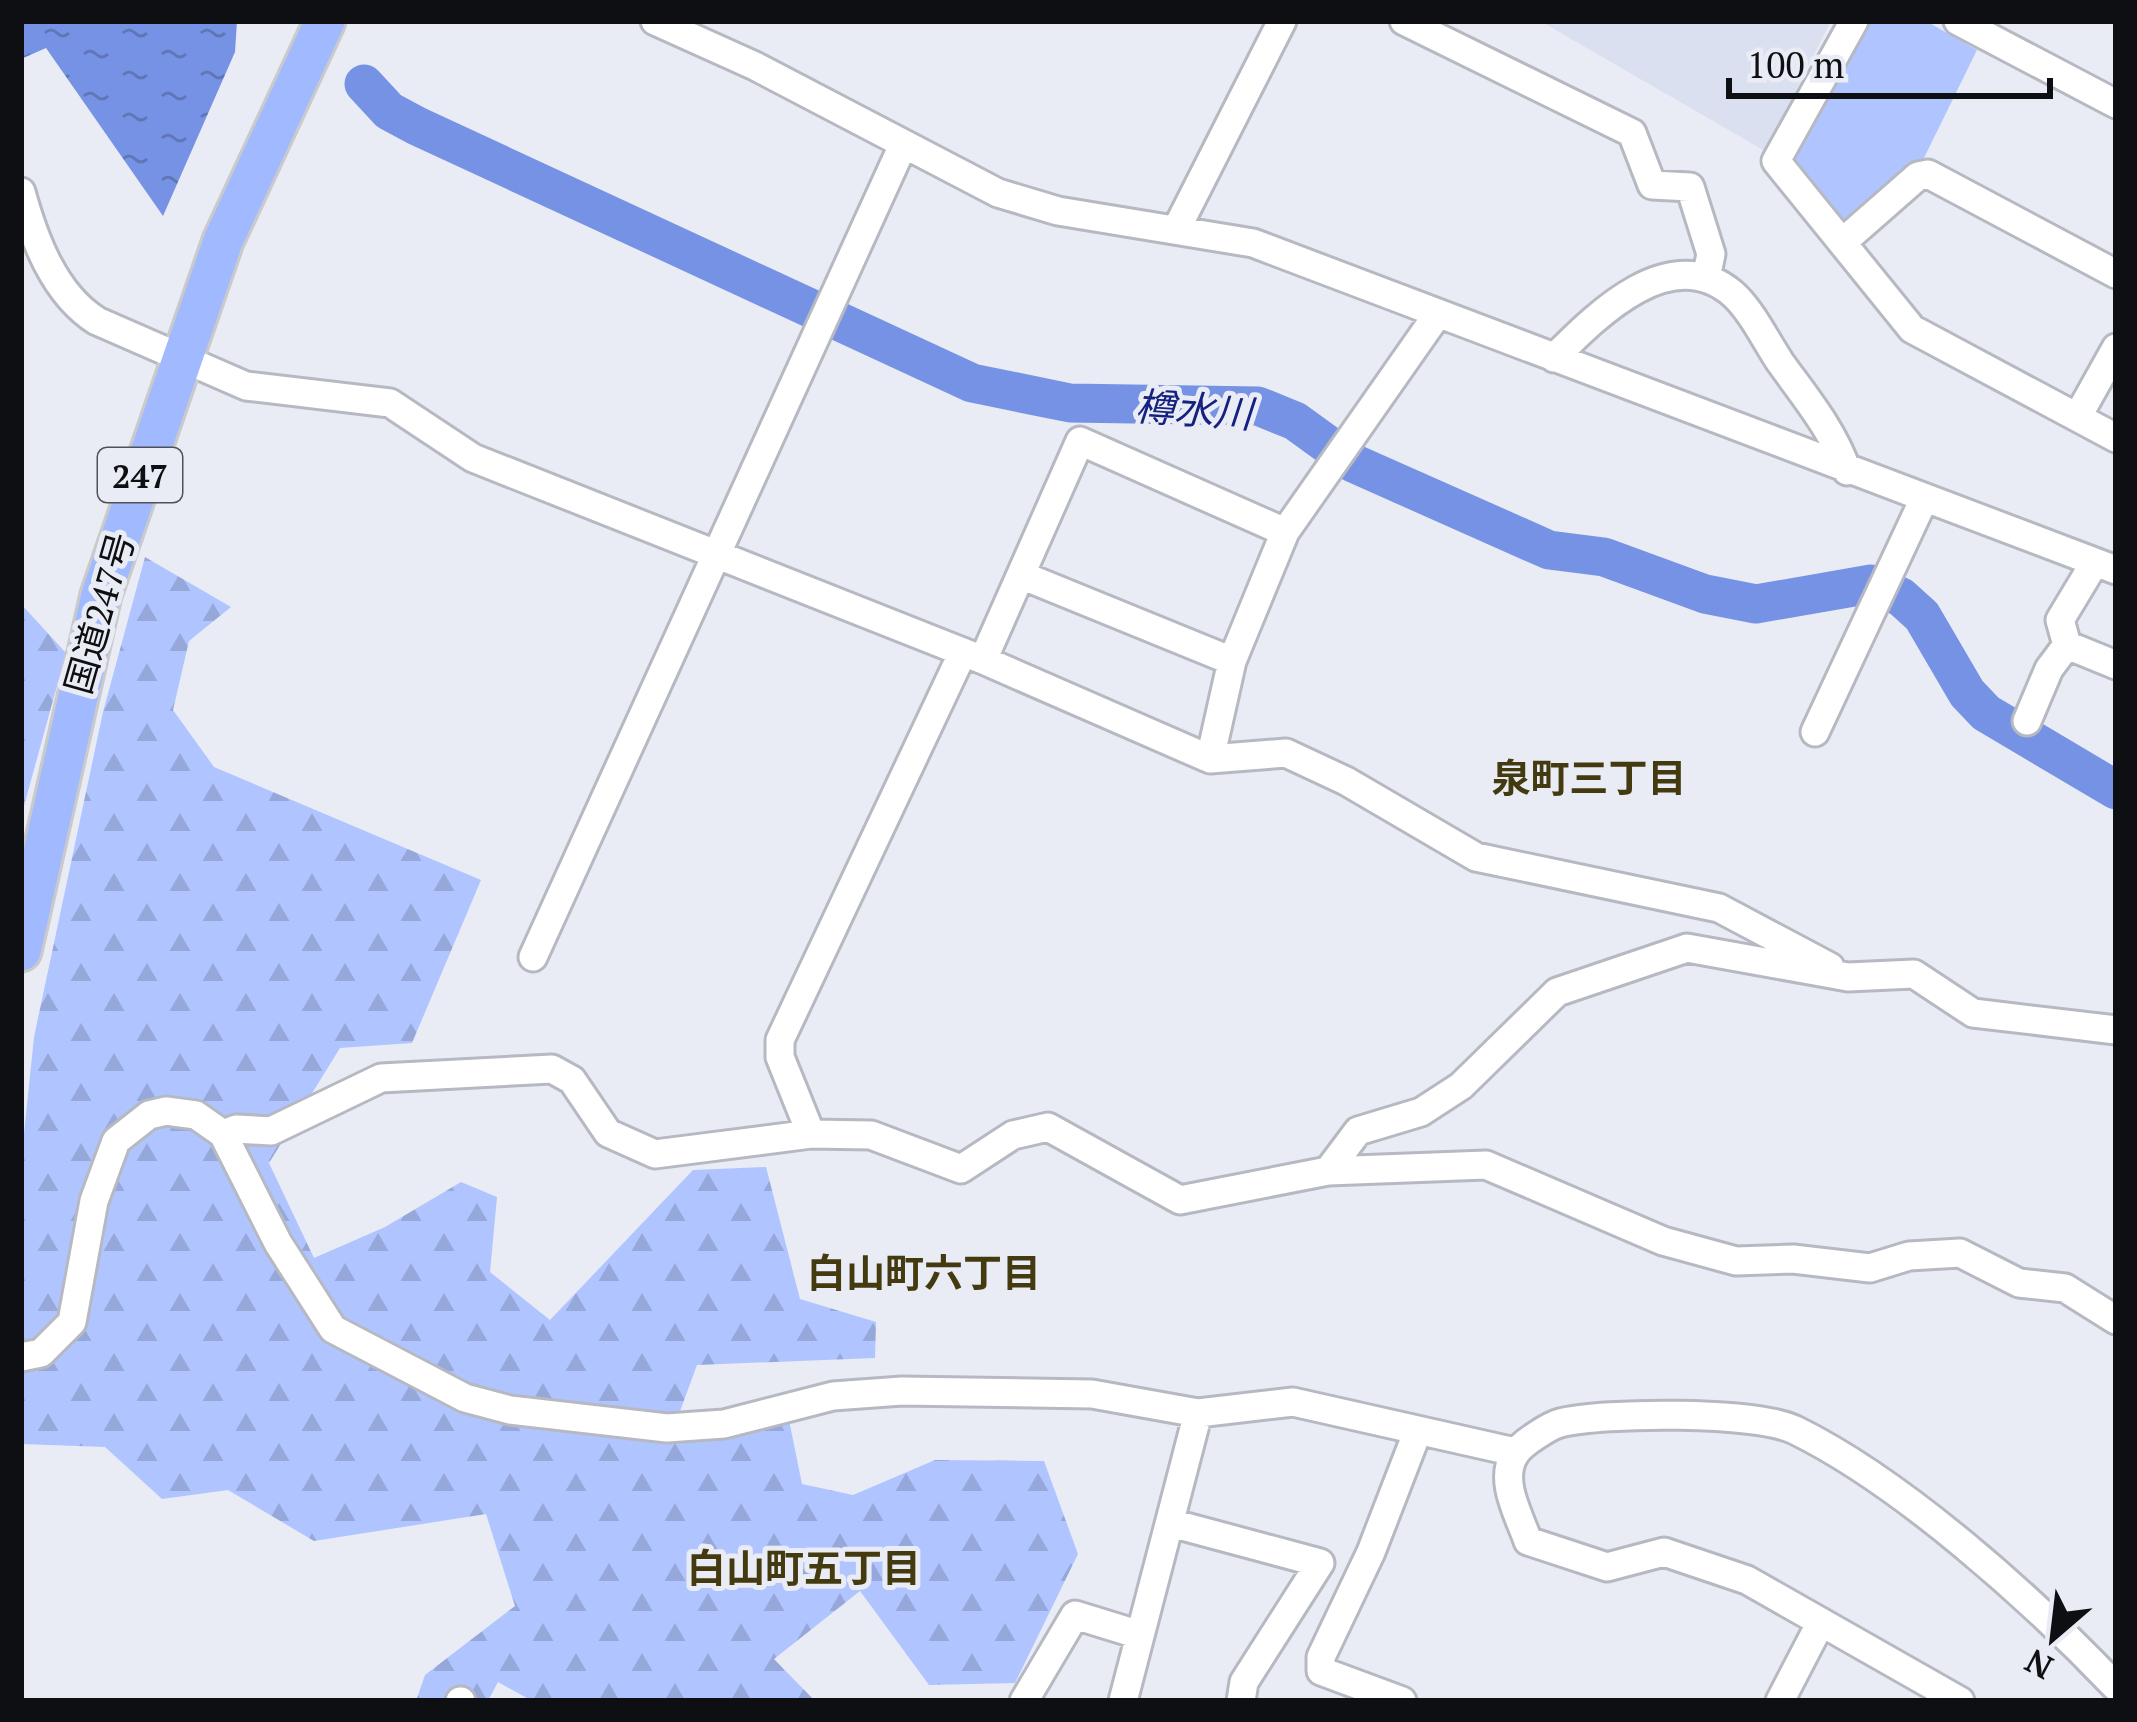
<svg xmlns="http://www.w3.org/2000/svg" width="2137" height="1722" font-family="'PT Serif','Noto Sans JP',serif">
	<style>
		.built { fill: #dae0ef }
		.forest { fill: url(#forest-firs) }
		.green { fill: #b0c5ff }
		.water { fill: url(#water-ripples) }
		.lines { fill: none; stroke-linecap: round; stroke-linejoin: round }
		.river { stroke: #7692e4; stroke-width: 39 }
		.minor-casing { stroke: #b6b9c1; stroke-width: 33 }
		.highway-casing { stroke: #cacacb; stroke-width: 45 }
		.minor { stroke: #fff; stroke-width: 27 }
		.highway { stroke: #a1baff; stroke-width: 39 }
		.labels { text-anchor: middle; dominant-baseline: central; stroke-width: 10; stroke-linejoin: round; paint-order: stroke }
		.shield { fill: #e9ecf4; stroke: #505156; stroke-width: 3 }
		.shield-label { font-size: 33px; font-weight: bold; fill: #0e0f12 }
		.street-label { font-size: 36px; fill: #0e0f12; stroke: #e9ecf4 }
		.water-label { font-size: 39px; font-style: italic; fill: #15217f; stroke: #e9ecf4 }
		.neighbourhood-label { font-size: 39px; font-weight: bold; fill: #433a10; stroke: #e9ecf4 }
	</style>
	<defs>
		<pattern id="forest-firs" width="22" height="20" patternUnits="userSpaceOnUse" patternTransform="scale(3)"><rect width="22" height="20" fill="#b0c5ff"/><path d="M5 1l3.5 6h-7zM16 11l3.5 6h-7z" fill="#96a8da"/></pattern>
		<pattern id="water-ripples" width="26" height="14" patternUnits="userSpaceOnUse" patternTransform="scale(3)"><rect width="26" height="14" fill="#7692e4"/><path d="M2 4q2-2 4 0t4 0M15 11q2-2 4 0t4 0" fill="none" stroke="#5f76b7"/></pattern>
	</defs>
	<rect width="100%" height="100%" fill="#e9ecf4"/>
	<path class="built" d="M1540,21H1831L1765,151Z"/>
	<path class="forest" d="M145,557L231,607L189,641L173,710L214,767L481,880L412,1043L340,1048L269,1163L314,1258L385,1227L461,1182L497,1197L490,1272L550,1320L693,1170L766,1167L800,1299L876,1322L875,1358L697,1365L679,1414L788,1415L802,1484L853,1495L935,1460L1044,1461L1078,1554L1015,1683L929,1685L860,1591L774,1659L815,1701H532L498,1682L488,1701H416L425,1675L515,1606L486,1514L314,1541L228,1490L162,1499L105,1447L21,1444V1163L34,1037L103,712Z
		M21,604L66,653L21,817Z"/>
	<path class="green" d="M1868,21H1926L1977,50L1922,162L1842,222L1792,166L1793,154Z"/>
	<path class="water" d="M21,21H237L235,52L163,216L46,48L21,59Z"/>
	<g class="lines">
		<path class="river" d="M364,84L389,111L417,126L972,383L1070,403L1258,406L1295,421L1353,463L1549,550L1604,557L1705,594L1756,604L1871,584L1901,597L1922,616L1967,693L1986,713L2116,790"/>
		<g class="minor-casing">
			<path id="minor" d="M655,21L755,66L998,193L1058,211L1253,243L2116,570
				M1404,21L1632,133L1652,185L1690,187L1711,254L1706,278
				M1854,21L1776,161L1912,329L2116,438
				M1958,21L2116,104
				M21,192C34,239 54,294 97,321L246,386L390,403L473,458L983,660L1210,759L1286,753L1346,781L1476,857L1719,908L1830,967
				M1177,228L1282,21
				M1845,240L1918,176L1928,174L2116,274
				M1554,358C1596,316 1670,240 1733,294C1751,310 1766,341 1780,362C1805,397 1833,430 1847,471
				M2078,416L2116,348
				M2095,562L2060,620L2067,645L2116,665
				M1021,575L1232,661
				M983,660L1080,441L1285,532
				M2027,721L2049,669L2067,645
				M1815,732L1924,499
				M1210,759L1232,661L1285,532L1437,315
				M533,957L903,145
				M223,1134L236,1129L271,1131L381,1078L552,1069L572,1080L608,1133L655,1154L811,1134L871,1135L961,1169L1013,1135L1048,1127L1180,1200L1328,1171L1358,1131L1421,1112L1461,1086L1557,992L1687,948L1848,977L1914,974L1973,1013L2116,1030
				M811,1134L780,1057V1040L963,652
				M1328,1171L1486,1165L1663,1241L1736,1261L1793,1259L1870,1268L1909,1256L1960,1253L2019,1283L2065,1288L2116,1320
				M21,1357L41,1353L72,1322L94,1201L116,1141L149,1115L166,1111L196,1115L223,1134L278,1243L333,1329L465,1398L510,1410L667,1428L724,1424L833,1396L902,1391L1092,1394L1198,1413L1293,1402L1515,1452
				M1171,1523L1320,1563L1244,1682L1241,1701
				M460,1701H461
				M1024,1701L1075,1615L1140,1635
				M1123,1701L1198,1413
				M1402,1701L1321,1671V1657L1371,1552L1417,1433
				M1780,1701L1821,1622
				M1960,1701L1747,1580L1664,1552L1607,1567L1528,1541C1519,1515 1498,1480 1515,1454C1521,1444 1549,1426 1560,1423C1604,1412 1756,1411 1795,1430C1903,1483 2033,1600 2116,1687"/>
		</g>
		<g class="highway-casing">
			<path id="highway" d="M21,951L101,595L223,241L325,21"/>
		</g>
		<use href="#minor" class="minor"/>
		<use href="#highway" class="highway"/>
	</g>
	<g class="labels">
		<rect class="shield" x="98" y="448" width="84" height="54" rx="9"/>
		<g class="shield-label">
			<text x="140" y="475">247</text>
		</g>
		<g class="street-label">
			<text transform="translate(99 613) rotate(-74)">国道247号</text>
		</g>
		<g class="water-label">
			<text transform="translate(1194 409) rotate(4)">樽水川</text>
		</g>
		<g class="neighbourhood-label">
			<text x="1589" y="777">泉町三丁目</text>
			<text x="924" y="1272">白山町六丁目</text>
			<text x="804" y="1567">白山町五丁目</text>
		</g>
	</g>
	<rect width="2137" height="1722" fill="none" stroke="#0e0f12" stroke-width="48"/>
	<g transform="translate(2053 1638) rotate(208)" stroke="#e9ecf4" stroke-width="9" paint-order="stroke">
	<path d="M0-9L21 45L0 30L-21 45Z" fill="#0e0f12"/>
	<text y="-18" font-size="33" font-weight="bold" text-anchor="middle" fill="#0e0f12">N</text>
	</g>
	<path d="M1729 78v18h321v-18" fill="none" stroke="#0e0f12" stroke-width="6"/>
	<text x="1747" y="78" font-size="36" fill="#0e0f12" stroke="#e9ecf4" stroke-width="9" paint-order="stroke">100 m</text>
</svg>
